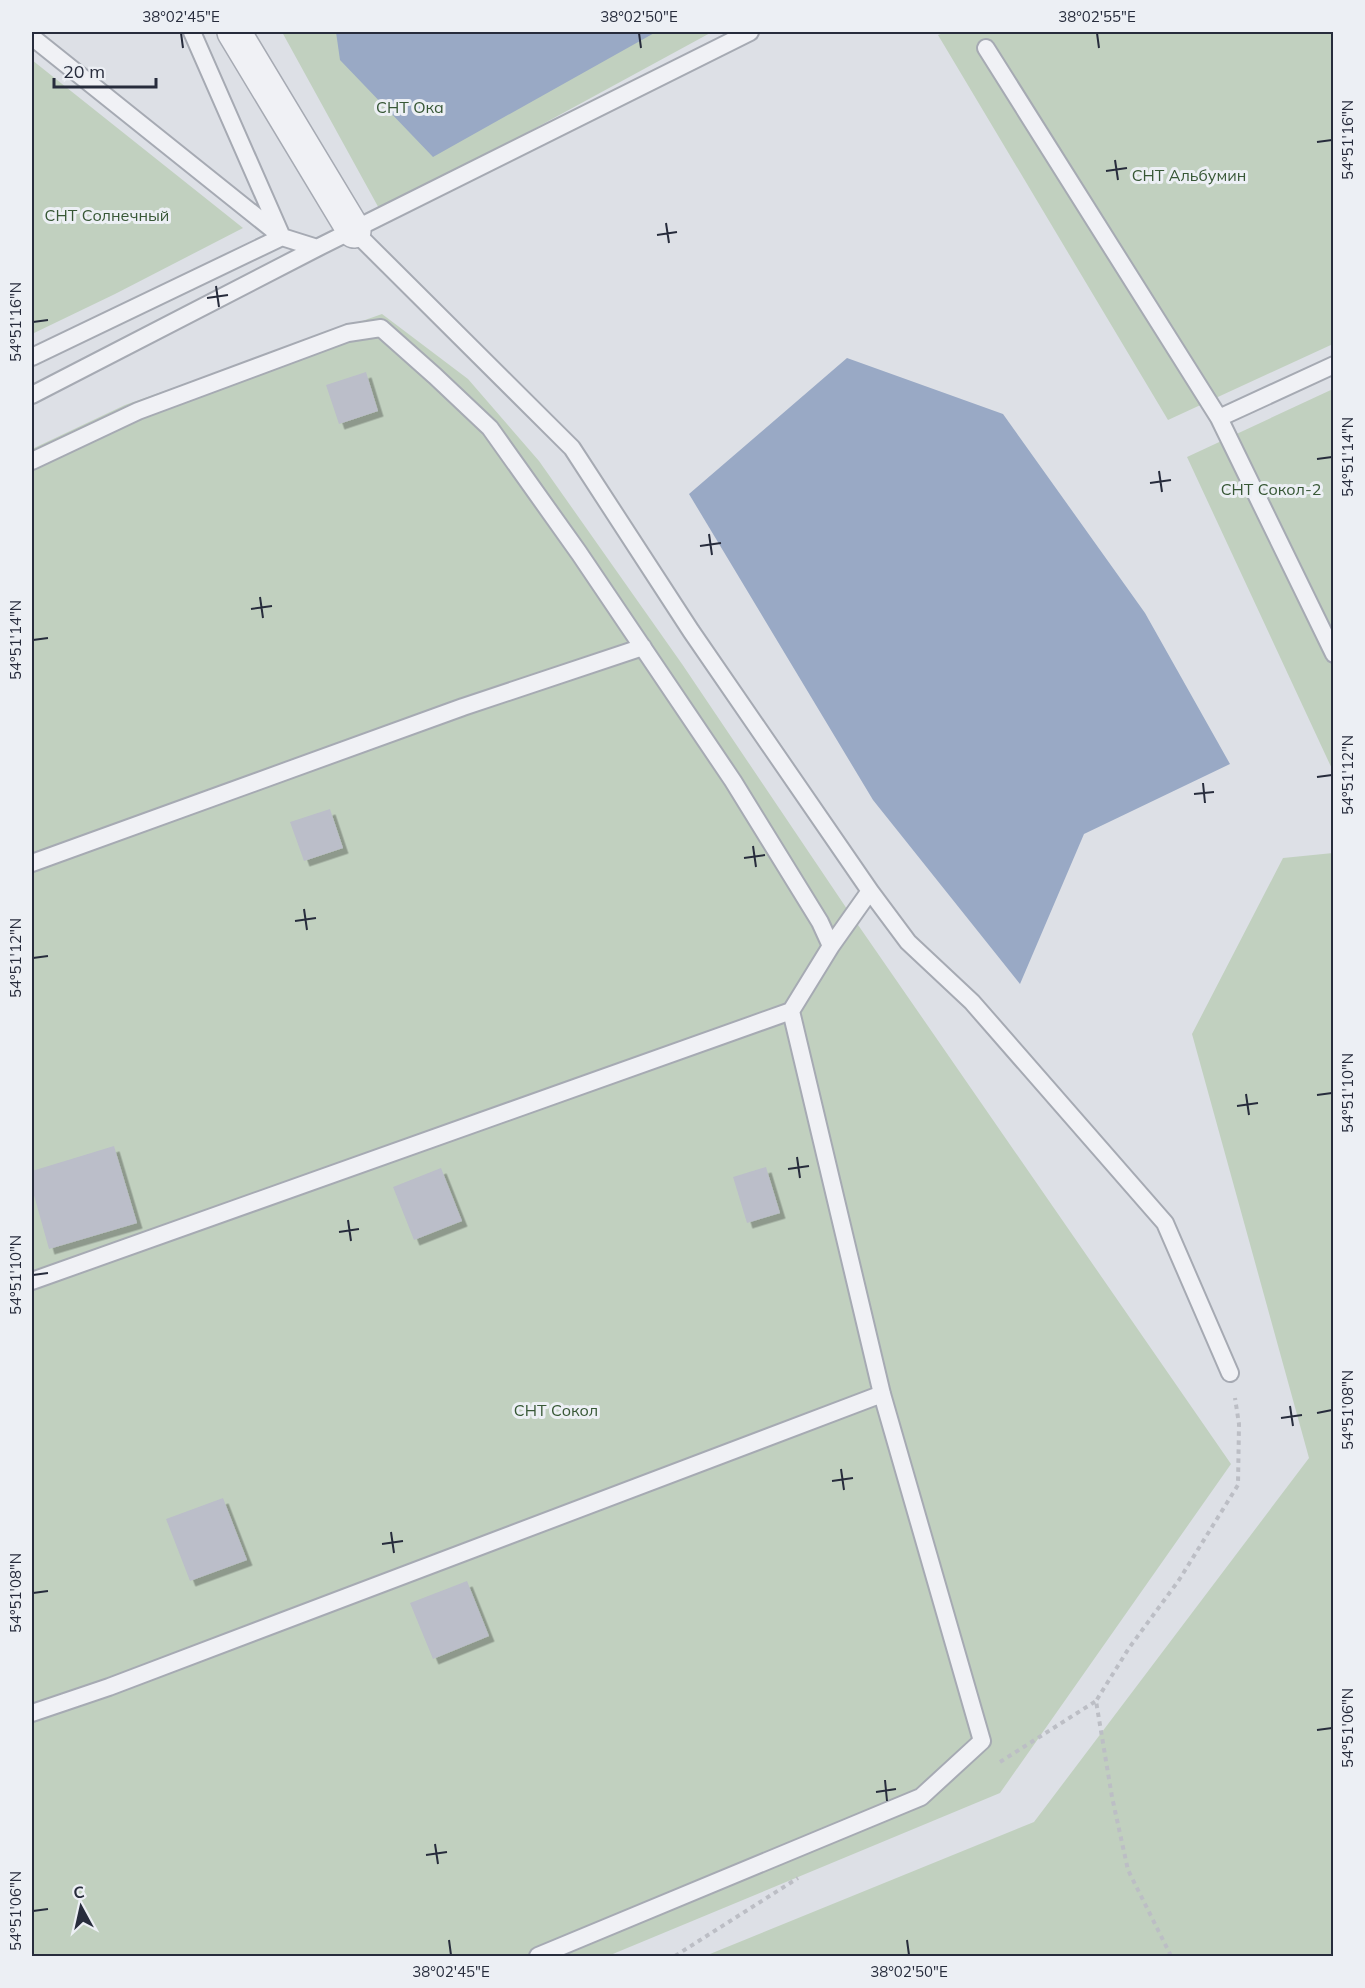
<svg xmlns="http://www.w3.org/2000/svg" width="1365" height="1988" font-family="Mulish,sans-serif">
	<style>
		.green { fill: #c1d0bf }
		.water { fill: #99a9c5 }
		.building { fill: #bbbec9; filter: url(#shadow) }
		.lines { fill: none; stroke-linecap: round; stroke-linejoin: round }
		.lane-casing { stroke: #a6aab3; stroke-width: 20 }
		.street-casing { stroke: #a6aab3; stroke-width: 36 }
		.path { stroke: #bcbec5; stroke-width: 4; stroke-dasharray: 4.5 4.5; stroke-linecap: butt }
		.lane { stroke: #f0f1f5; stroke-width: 16 }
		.street { stroke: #f0f1f5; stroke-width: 33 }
		.ticks { fill: none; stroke: #272c3c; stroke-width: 2 }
		.labels { text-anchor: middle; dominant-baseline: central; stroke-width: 6; stroke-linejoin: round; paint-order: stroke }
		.park-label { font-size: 16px; fill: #375735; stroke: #eceff4 }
		.neatline { fill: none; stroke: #272c3c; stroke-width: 2 }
		.ticks-label { font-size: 15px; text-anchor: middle; fill: #272c3c }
	</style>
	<defs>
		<filter id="shadow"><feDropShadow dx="5.5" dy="5.5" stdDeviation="0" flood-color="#0004"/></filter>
	</defs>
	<rect width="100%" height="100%" fill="#dde0e6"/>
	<path class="green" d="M282,32H712L381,212Z
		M946,32H1333V344L1168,420L938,35Z
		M32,60L243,228L115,294L32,334Z
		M382,314L468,379L539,461L682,664L847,909L1231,1464L1000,1793L608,1956H32V449L125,405Z
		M1333,389V771L1187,457Z
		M1333,853V1956H705L1034,1822L1309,1458L1192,1034L1283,858Z"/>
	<path class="water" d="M336,32H656L433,157L340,60Z
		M847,358L1003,414L1145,613L1230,764L1084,834L1020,984L873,800L689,494Z"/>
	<path class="building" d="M366,372L378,411L339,424L326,385Z
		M330,809L343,848L304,861L290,822Z
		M114,1146L137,1223L49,1249L32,1188V1171Z
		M766,1167L780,1213L747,1223L733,1177Z
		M441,1168L462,1221L414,1240L393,1187Z
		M223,1498L247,1560L190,1581L166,1519Z
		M467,1581L489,1636L433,1659L410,1603Z"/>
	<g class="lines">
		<g class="lane-casing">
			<path id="lane" d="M32,37L282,237L317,248
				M986,48L1219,418L1334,654
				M32,357L282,237L192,32
				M32,395L317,248L750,32
				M1219,418L1334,365
				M32,461L138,411L348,333L381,328L435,376L490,428L579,553L733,781L820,922L831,946
				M32,863L463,707L643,647
				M870,891L908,942L972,1002L1165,1223L1230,1373
				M32,1281L791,1011L831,946L870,891L691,631L572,448L354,231
				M32,1713L109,1687L882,1394
				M538,1956L921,1797L982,1741L882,1394L791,1011"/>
		</g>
		<g class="street-casing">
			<path id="street" d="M234,32L354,231"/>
		</g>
		<path class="path" d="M1000,1762L1096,1701
			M675,1956L798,1878
			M1171,1956L1128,1870L1112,1797L1096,1701L1129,1648L1179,1580L1238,1485L1239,1424L1235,1398"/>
		<use href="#lane" class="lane"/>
		<use href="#street" class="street"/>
	</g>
	<path class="ticks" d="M181,33L183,48M639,33L641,48M1097,33L1099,48M1317,142L1332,140M1115,160L1118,180M1106,171L1127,168M666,223L669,243M657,235L677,232M216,286L219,307M207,298L228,295M33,322L48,320M1317,459L1332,457M1159,471L1162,492M1150,483L1171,480M709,534L712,555M700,546L721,543M260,597L263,618M251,609L272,606M33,640L48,638M1317,777L1332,775M1203,783L1205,803M1194,794L1214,792M753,846L756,867M744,858L765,855M304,909L307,930M295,921L316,918M33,958L48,956M1246,1094L1249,1115M1317,1095L1332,1093M1237,1106L1258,1103M797,1157L800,1178M788,1169L809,1166M348,1220L351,1241M339,1232L359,1229M33,1275L48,1273M1290,1406L1293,1426M1317,1413L1332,1410M1281,1418L1302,1415M841,1469L844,1490M832,1481L853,1478M391,1532L394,1553M382,1544L403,1541M33,1593L48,1591M1317,1730L1332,1728M885,1780L887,1801M876,1792L896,1789M435,1844L438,1864M426,1855L447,1852M33,1911L48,1909M449,1940L451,1955M907,1940L909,1955"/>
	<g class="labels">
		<g class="park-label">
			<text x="410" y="107">СНТ Ока</text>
			<text x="1189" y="175">СНТ Альбумин</text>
			<text x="107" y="215">СНТ Солнечный</text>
			<text x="1271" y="489">СНТ Сокол-2</text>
			<text x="556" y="1410">СНТ Сокол</text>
		</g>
	</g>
	<rect width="1365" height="1988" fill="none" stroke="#eceff4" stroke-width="66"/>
	<g transform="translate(81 1907) rotate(352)" stroke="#eceff4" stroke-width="4.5" paint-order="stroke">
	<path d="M0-4.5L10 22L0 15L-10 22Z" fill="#272c3c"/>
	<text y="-9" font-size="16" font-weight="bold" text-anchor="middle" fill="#272c3c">С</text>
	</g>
	<path d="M54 78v9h102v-9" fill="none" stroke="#272c3c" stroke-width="3"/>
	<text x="63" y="78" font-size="18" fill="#272c3c" stroke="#eceff4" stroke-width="4.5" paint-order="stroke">20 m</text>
	<rect x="33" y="33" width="1299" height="1922" class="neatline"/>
	<g class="ticks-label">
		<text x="181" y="22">38°02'45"E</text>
		<text x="639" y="22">38°02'50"E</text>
		<text x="1097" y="22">38°02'55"E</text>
		<text transform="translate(1348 140) rotate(-90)" y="5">54°51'16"N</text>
		<text transform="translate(16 322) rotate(-90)" y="5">54°51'16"N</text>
		<text transform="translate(1348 457) rotate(-90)" y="5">54°51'14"N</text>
		<text transform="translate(16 640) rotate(-90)" y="5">54°51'14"N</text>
		<text transform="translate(1348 775) rotate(-90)" y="5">54°51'12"N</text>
		<text transform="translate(16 958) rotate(-90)" y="5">54°51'12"N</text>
		<text transform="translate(1348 1093) rotate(-90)" y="5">54°51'10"N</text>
		<text transform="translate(16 1275) rotate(-90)" y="5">54°51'10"N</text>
		<text transform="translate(1348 1410) rotate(-90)" y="5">54°51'08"N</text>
		<text transform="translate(16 1593) rotate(-90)" y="5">54°51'08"N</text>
		<text transform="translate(1348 1728) rotate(-90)" y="5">54°51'06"N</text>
		<text transform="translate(16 1911) rotate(-90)" y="5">54°51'06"N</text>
		<text x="451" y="1977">38°02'45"E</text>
		<text x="909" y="1977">38°02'50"E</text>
	</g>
</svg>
